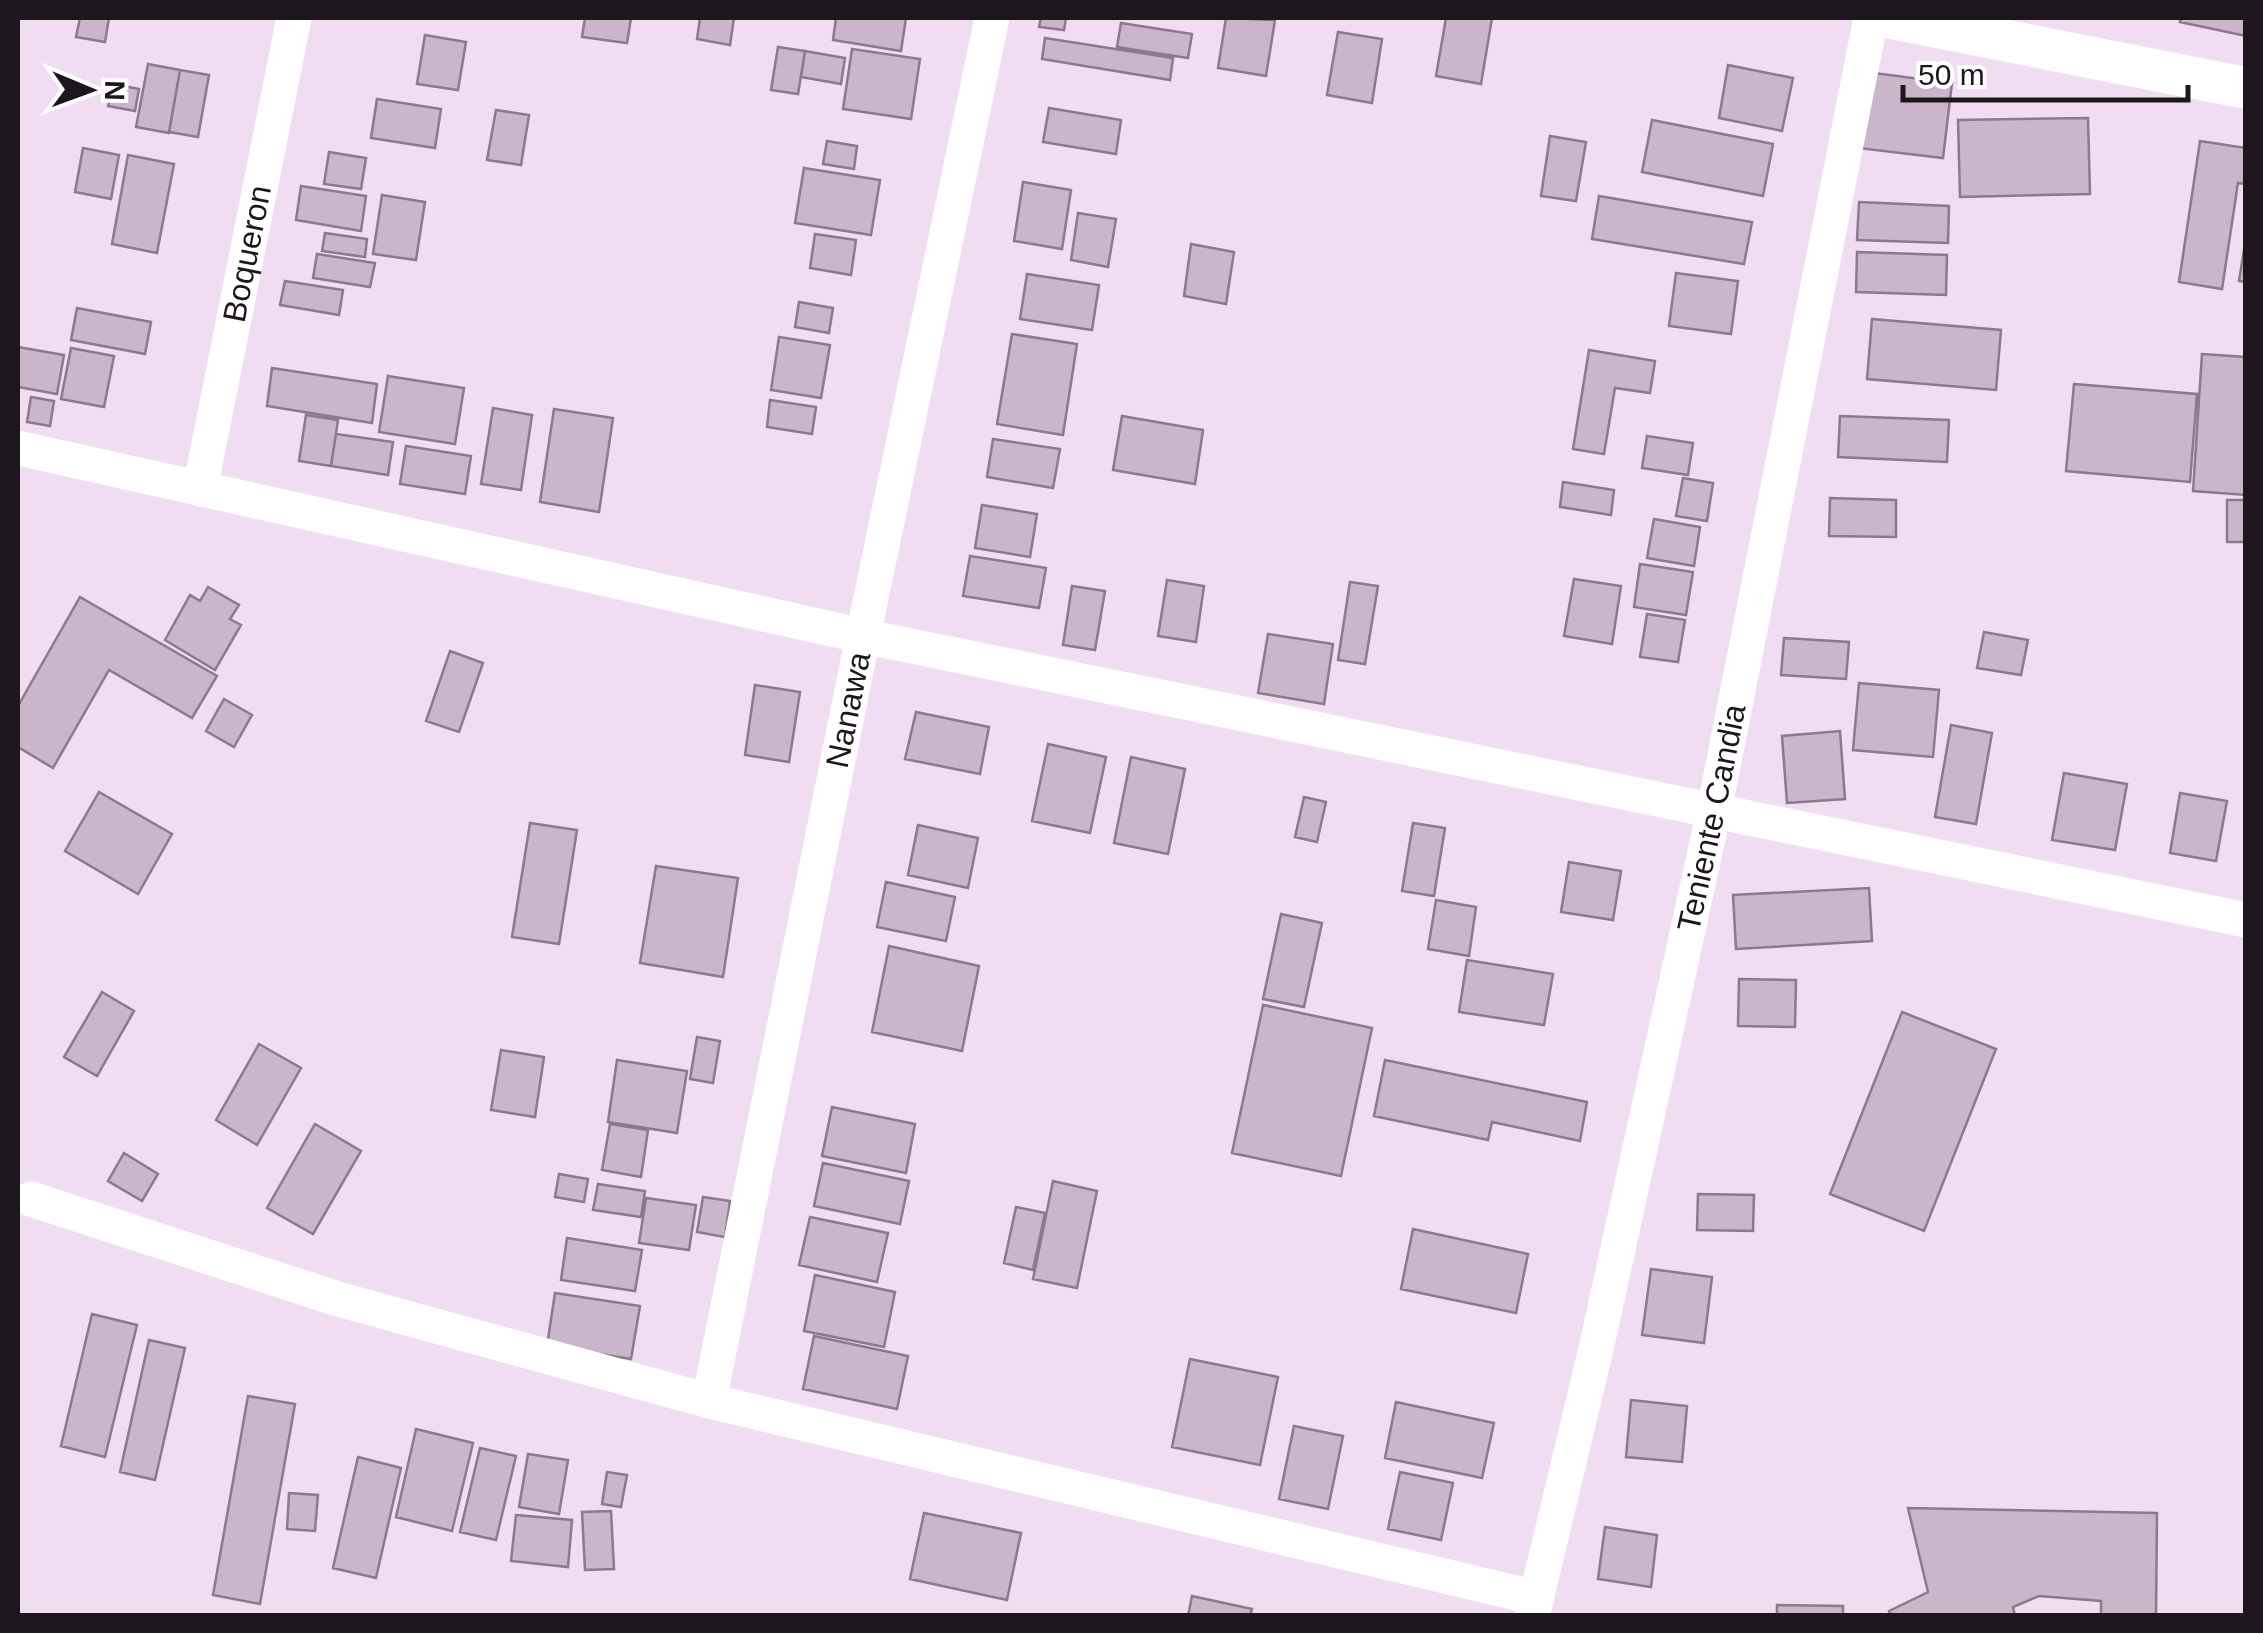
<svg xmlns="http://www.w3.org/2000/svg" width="2263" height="1633" font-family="Arial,sans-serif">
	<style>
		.building { fill: #cab6cb; stroke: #8b798c; stroke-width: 2.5 }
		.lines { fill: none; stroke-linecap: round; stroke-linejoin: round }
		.minor { stroke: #fff; stroke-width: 35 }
		.tertiary { stroke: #fff; stroke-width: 42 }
		.labels { text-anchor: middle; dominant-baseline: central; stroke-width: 9; stroke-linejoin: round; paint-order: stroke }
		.street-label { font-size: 32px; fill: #1d161d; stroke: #fff }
	</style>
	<rect width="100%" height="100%" fill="#f1ddf2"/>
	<path class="building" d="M80,18H109L105,42L76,37Z
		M585,18H631L627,43L582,37Z
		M700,18H734L730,45L697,39Z
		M836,18H906L901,51L833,40Z
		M1041,18H1066L1064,30L1039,27Z
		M1226,18L1275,20L1266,76L1218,68Z
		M1446,18H1492L1481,84L1436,76Z
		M2181,18H2246V36L2180,22Z
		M1121,23L1192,34L1188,58L1117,47Z
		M1338,32L1382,39L1372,103L1327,95Z
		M425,35L466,42L458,90L417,84Z
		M1045,38L1173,58L1170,80L1042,59Z
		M778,47L805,51L798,94L771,90Z
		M852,49L920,59L911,119L843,109Z
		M805,51L845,58L841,84L801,77Z
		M148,64L180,70L169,133L136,127Z
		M1728,65L1793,78L1782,131L1719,118Z
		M180,70L209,75L198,137L169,132Z
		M1866,72L1952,83L1943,158L1858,148Z
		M113,84L139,89L135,111L108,106Z
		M377,99L441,109L435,148L371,138Z
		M1049,108L1121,120L1116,154L1043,142Z
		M496,110L529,115L521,165L487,160Z
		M2088,118L2090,194L1960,197L1958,120Z
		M1652,120L1773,144L1763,196L1642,172Z
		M1550,136L1586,142L1576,201L1541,196Z
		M827,141L857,146L854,169L823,164Z
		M2200,141L2246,148V184L2238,183L2222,289L2179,282Z
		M83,148L119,155L111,199L75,192Z
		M329,152L366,158L361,189L324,184Z
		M128,155L174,164L157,253L112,244Z
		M804,168L880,180L871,235L795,223Z
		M1023,182L1071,190L1062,249L1014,241Z
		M301,186L366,196L361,231L296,220Z
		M382,195L425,202L416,260L373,254Z
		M1599,196L1752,222L1744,264L1592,239Z
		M1859,202L1949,206L1948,243L1857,240Z
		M1078,213L1116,219L1108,267L1071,260Z
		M325,233L367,239L365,257L322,251Z
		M815,234L856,240L851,275L810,268Z
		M2246,237V282L2239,281Z
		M1191,244L1234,252L1226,304L1184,296Z
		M1857,252L1947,255L1946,295L1856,292Z
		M317,254L375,263L370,287L313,278Z
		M1676,273L1738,281L1731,334L1669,326Z
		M1027,274L1099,285L1092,330L1020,319Z
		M285,281L343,290L339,315L280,305Z
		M799,302L833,308L829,333L795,327Z
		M77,308L151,322L145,354L71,340Z
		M1872,319L2001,330L1996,390L1867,379Z
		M1012,334L1077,344L1063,435L997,424Z
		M779,337L830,345L821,398L771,390Z
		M18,347L64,355L57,394L18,387Z
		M71,348L114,356L104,407L61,399Z
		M1589,350L1655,361L1650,393L1615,388L1604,454L1573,449Z
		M2202,354L2246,357V495L2193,491Z
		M272,368L377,384L372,423L267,406Z
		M388,376L464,388L455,444L379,432Z
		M2074,384L2197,394L2190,482L2066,471Z
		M31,397L54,401L50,426L27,422Z
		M770,400L816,407L812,434L767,427Z
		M493,408L532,415L521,490L481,484Z
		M554,409L613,418L599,512L540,502Z
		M306,415L338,420L331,466L299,461Z
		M1122,416L1203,430L1195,484L1113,470Z
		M1840,416L1949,420L1947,462L1838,457Z
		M336,434L393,442L388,475L331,466Z
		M1647,436L1693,443L1688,475L1642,468Z
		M993,439L1060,449L1053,488L987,477Z
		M406,446L471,456L465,494L400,484Z
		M1683,478L1713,483L1707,521L1676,516Z
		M1563,482L1614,490L1611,515L1560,507Z
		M1830,498L1896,500V537L1829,536Z
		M2227,500H2246V542H2227Z
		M982,505L1037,514L1030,557L975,548Z
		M1654,519L1700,527L1694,566L1647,558Z
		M970,556L1046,568L1039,608L963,596Z
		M1640,564L1693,572L1686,615L1634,607Z
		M1574,579L1621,586L1612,644L1564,636Z
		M1167,580L1204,586L1196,642L1158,636Z
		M1350,582L1378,586L1365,664L1338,660Z
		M1072,586L1105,591L1095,650L1063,645Z
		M208,587L239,605L230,619L241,625L215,670L165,640L190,595L200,601Z
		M80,597L217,676L192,718L109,670L53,768L18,747V706Z
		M1647,614L1685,620L1678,662L1640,657Z
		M1984,632L2028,640L2021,675L1977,668Z
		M1268,634L1333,644L1324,704L1258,693Z
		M1784,638L1849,642L1846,679L1781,675Z
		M450,651L483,663L459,732L426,721Z
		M1859,683L1939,690L1933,757L1853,750Z
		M755,685L800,692L789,762L745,755Z
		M224,699L252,715L234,747L206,731Z
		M916,712L989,727L980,774L905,759Z
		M1951,725L1992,733L1976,824L1935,817Z
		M1840,731L1845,799L1787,803L1782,736Z
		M1048,744L1106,757L1090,833L1032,821Z
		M1131,757L1185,769L1168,854L1114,843Z
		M2064,773L2127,784L2115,850L2052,840Z
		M99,792L172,834L138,894L65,851Z
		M2180,793L2227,801L2216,861L2170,853Z
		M1304,797L1326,802L1317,842L1295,837Z
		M530,823L577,830L559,944L512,937Z
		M1413,823L1445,828L1434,896L1402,891Z
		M918,825L978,838L968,888L908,875Z
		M1569,862L1621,871L1613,920L1561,912Z
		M656,866L738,878L723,977L640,963Z
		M886,882L955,897L946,941L877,927Z
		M1869,888L1872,941L1736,949L1733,895Z
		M1436,900L1476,907L1469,956L1428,949Z
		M1281,914L1322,923L1304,1007L1263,999Z
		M889,946L979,966L962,1051L872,1032Z
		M1467,960L1553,974L1544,1025L1459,1012Z
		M1739,979L1796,980L1795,1027L1738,1026Z
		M102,992L134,1011L97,1076L64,1057Z
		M1263,1005L1372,1028L1341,1176L1232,1153Z
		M1902,1012L1996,1049L1924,1231L1830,1194Z
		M697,1037L720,1041L713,1083L690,1079Z
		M259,1044L301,1068L257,1145L216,1120Z
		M501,1050L544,1057L535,1117L491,1110Z
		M617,1060L687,1071L677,1133L608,1122Z
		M1385,1060L1587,1102L1580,1141L1492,1122L1488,1140L1374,1116Z
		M832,1107L915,1124L906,1173L822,1156Z
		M315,1124L361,1151L313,1234L267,1208Z
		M610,1124L648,1130L641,1177L602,1170Z
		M124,1153L158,1174L142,1201L108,1181Z
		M823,1163L909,1181L900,1224L814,1206Z
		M559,1174L588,1179L584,1202L555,1197Z
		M1053,1181L1097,1191L1077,1288L1033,1279Z
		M598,1184L645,1191L641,1217L593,1210Z
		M1698,1194L1754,1195L1753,1231L1697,1230Z
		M703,1197L730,1201L725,1237L697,1232Z
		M646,1198L696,1205L689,1250L639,1243Z
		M1016,1207L1045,1213L1033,1270L1004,1263Z
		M810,1217L888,1233L877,1282L799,1265Z
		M1413,1229L1528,1254L1516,1313L1401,1289Z
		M567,1238L642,1250L635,1291L561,1280Z
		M1651,1269L1712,1277L1704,1343L1642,1335Z
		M815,1275L895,1292L884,1347L804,1331Z
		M555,1293L640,1306L631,1359L547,1346Z
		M92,1314L137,1325L105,1457L61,1446Z
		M814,1336L908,1356L897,1409L803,1389Z
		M149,1340L185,1348L155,1480L120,1472Z
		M1190,1359L1278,1377L1260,1465L1172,1447Z
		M248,1396L295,1404L260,1604L213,1595Z
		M1631,1400L1687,1406L1682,1462L1626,1457Z
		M1396,1402L1494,1423L1482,1478L1385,1458Z
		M1294,1426L1343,1436L1328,1509L1279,1499Z
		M416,1429L473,1443L452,1531L396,1517Z
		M480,1448L516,1456L496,1540L460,1532Z
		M528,1454L568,1460L559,1514L519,1507Z
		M358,1457L401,1468L376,1578L333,1568Z
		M607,1472L627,1475L621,1507L602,1504Z
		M1400,1472L1453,1483L1441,1540L1388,1529Z
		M289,1493L318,1495L315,1531L287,1529Z
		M1908,1508L2157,1513L2156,1616H2101V1601L2039,1596L2013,1607L2015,1616H1891L1889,1611L1928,1592Z
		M611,1511L614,1569L585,1570L582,1512Z
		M924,1513L1021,1533L1007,1600L910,1579Z
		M516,1515L572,1520L568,1567L511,1561Z
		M1605,1527L1657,1535L1651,1587L1598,1579Z
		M1192,1596L1252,1609L1250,1616H1188Z
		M1777,1605L1843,1606V1616H1777Z"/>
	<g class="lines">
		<g class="minor">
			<path d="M18,448L863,636L2246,920"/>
			<path id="s1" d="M200,489L294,18"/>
			<path d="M31,1199L338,1299L709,1401L1537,1598"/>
			<path id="s2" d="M709,1401L863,636L992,18"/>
			<path id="s3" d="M1532,1616L1596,1349L1714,811L1871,18"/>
		</g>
		<path class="tertiary" d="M1891,18L2246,88"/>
	</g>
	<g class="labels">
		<g class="street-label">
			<text stroke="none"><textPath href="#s1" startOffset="240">Boqueron</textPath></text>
			<text stroke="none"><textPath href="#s2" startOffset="705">Nanawa</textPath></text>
			<text stroke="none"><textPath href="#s3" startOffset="818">Teniente Candia</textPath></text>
		</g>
	</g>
	<rect width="2263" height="1633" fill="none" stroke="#1d161d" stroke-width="40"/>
	<g transform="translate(90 90) rotate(91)" stroke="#ffffff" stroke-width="8" paint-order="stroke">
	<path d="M0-8L18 38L0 25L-18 38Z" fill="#1d161d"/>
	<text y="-15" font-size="28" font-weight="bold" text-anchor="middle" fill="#1d161d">N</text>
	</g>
	<path d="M1903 85v15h285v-15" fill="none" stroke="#1d161d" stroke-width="5"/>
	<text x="1918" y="85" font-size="30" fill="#1d161d" stroke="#ffffff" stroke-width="8" paint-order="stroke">50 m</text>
</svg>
